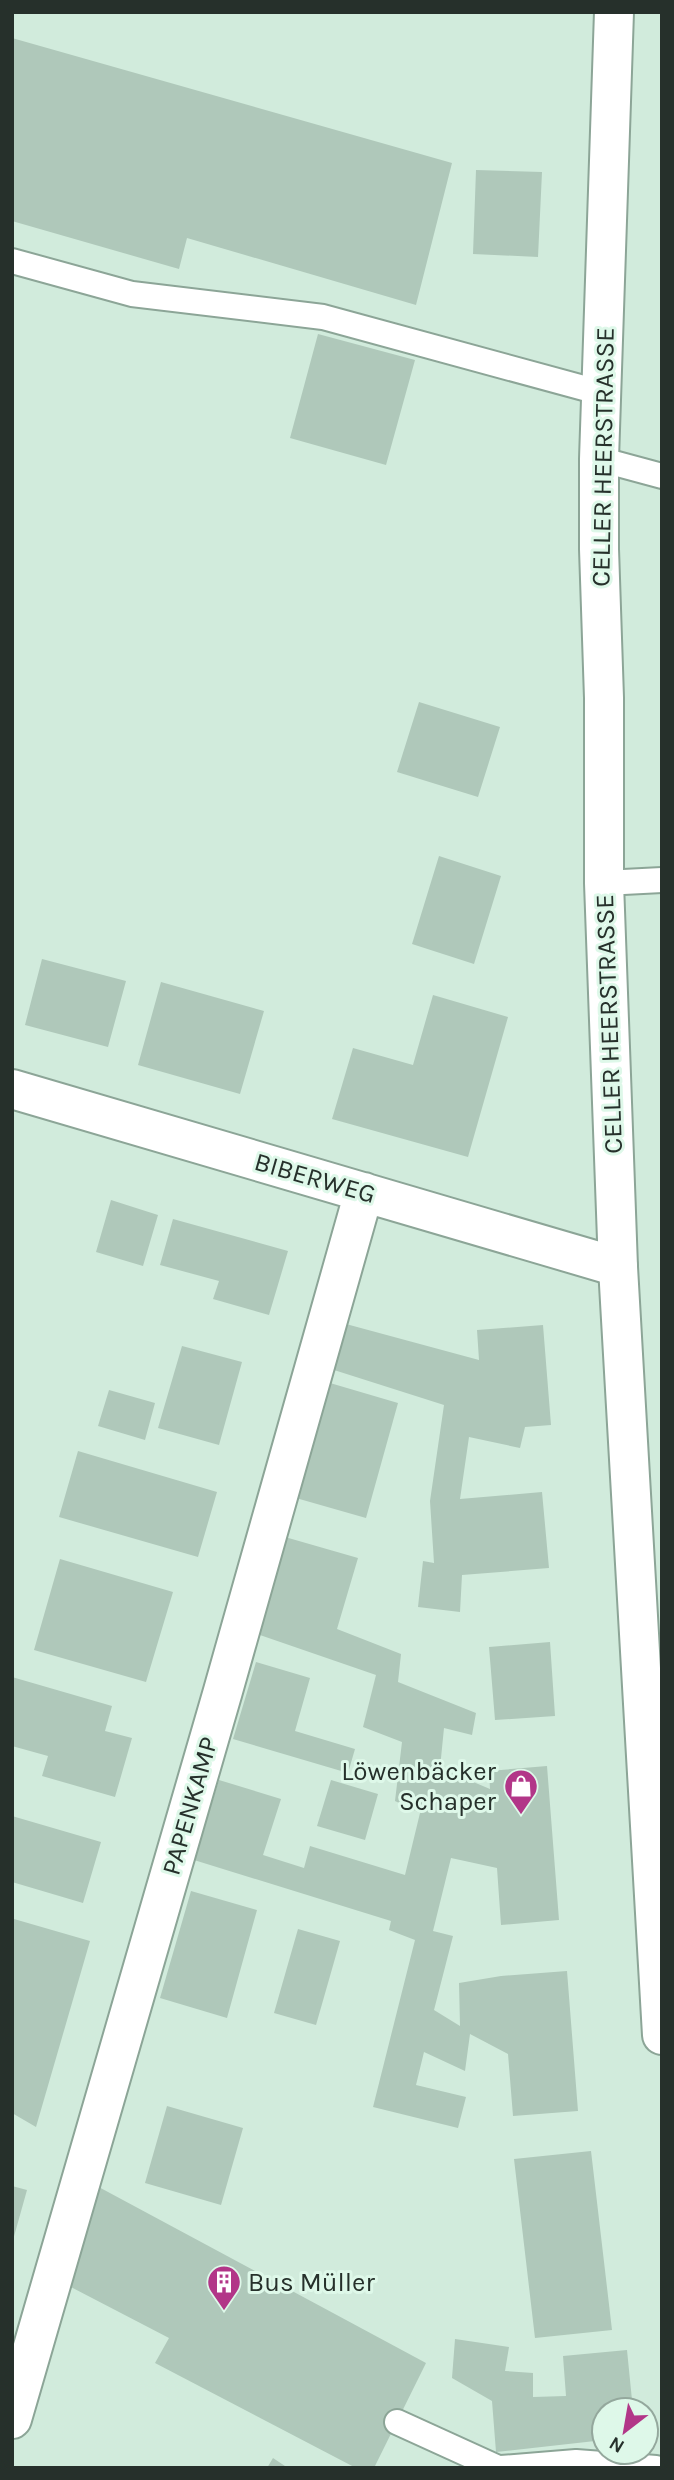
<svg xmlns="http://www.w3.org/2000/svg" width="674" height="2480" font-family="Karla,sans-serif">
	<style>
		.building { fill: #afc8ba }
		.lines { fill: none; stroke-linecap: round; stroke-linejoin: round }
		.lane-casing { stroke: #8ca597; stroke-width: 28 }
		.street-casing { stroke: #8ca597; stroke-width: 42 }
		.secondary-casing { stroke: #8ca597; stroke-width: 42 }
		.lane { stroke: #fff; stroke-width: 24 }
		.street { stroke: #fff; stroke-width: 38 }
		.secondary { stroke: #fff; stroke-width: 38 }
		.labels { text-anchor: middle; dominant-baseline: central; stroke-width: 6; stroke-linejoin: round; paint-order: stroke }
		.street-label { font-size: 26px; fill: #26302b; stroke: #def8e9 }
		.poi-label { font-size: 26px; fill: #26302b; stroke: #def8e9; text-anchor: end }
	</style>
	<rect width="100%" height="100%" fill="#d1ebdc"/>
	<path class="building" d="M12,38L452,163L416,305L187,238L179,269L12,221Z
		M476,170L542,172L538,257L473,254Z
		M318,334L415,360L386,465L290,438Z
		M419,702L500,727L478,797L397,772Z
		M439,856L501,876L474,964L412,944Z
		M42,959L126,981L108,1047L25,1025Z
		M161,982L264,1011L240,1094L138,1065Z
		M433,995L508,1017L468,1157L332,1119L353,1048L413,1065Z
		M111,1200L158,1215L143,1266L96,1252Z
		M173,1219L288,1251L269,1315L213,1299L219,1281L160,1265Z
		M346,1324L479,1360L477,1330L543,1325L551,1425L525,1427L520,1448L469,1437L460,1499L542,1492L549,1568L462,1575L460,1612L418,1607L423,1561L434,1563L430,1501L444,1405L334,1370Z
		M182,1346L242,1362L219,1445L158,1428Z
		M330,1383L398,1403L366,1518L296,1498Z
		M109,1390L155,1403L145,1440L98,1426Z
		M78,1451L217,1492L198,1557L59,1517Z
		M285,1537L358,1558L337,1629L401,1654L398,1682L476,1713L472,1735L444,1728L440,1768L490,1789L489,1771L547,1766L559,1920L501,1925L497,1868L451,1858L433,1931L453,1936L434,2010L460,2026L459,1983L501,1976L567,1971L578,2111L513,2116L508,2054L470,2034L465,2071L424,2052L416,2085L466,2097L458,2128L373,2107L415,1940L389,1930L391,1921L194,1860L219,1780L281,1799L263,1855L304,1868L310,1846L405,1875L420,1813L395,1801L402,1742L363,1727L376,1675L257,1634Z
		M60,1559L173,1592L146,1682L34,1650Z
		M550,1642L555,1716L495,1720L489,1647Z
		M256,1662L310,1678L295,1731L355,1749L348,1773L233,1739Z
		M12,1677L112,1706L105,1731L132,1738L115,1797L42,1776L48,1756L12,1746Z
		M331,1780L378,1794L365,1840L317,1826Z
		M12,1816L101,1842L83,1903L12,1882Z
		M191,1891L257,1910L227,2018L160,1998Z
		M14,1919L90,1941L36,2127L12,2113Z
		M298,1929L340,1941L316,2025L274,2013Z
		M167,2106L243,2128L221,2205L145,2183Z
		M591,2151L612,2330L535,2338L514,2159Z
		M95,2185L426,2363L374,2468H356L155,2363L169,2338L67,2285Z
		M12,2186L27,2190L13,2240H12Z
		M455,2339L509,2347L505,2371L533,2373V2397L566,2396L563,2356L627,2350L633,2410H604V2440L496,2452L492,2401L452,2378Z
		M273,2458L288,2468H267Z"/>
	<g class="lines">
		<g class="lane-casing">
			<path id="lane" d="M12,261L132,294L323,317L602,393
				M599,459L662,476
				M604,883L662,880
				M397,2422L498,2468
				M501,2468L576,2462L656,2468"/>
		</g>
		<g class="street-casing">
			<path id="street" d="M12,1089L618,1267
				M12,2419L223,1691L364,1192"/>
		</g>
		<g class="secondary-casing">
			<path id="secondary" d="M614,12L599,459V549L604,698V883L618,1267L662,2035"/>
		</g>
		<use href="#lane" class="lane"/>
		<use href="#street" class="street"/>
		<use href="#secondary" class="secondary"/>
	</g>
	<defs>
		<g id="shop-pin" transform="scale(1.75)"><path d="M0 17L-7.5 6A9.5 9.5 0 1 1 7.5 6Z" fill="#b23688" stroke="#def8e9"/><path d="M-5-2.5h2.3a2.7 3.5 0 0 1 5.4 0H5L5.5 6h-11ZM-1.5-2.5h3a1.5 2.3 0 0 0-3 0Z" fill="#fff"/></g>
		<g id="building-pin" transform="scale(1.75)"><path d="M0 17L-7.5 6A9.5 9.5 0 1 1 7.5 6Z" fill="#b23688" stroke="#def8e9"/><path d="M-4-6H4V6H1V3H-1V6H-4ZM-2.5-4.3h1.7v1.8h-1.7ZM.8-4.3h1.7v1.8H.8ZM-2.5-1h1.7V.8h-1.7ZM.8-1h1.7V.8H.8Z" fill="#fff"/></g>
	</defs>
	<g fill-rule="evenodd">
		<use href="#shop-pin" x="521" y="1786"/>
		<use href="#building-pin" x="224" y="2282"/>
	</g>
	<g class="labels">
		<g class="street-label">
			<text transform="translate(603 457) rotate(-89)">CELLER HEERSTRASSE</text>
			<text transform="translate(609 1024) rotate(-92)">CELLER HEERSTRASSE</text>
			<text transform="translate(315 1178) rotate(16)">BIBERWEG</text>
			<text transform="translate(190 1806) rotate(-74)">PAPENKAMP</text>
		</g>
		<g class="poi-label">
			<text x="496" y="1771">Löwenbäcker<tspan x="496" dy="30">Schaper</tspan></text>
			<text x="248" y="2282" text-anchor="start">Bus Müller</text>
		</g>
	</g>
	<rect width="674" height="2480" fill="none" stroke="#26302b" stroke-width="28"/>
	<g transform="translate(625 2431) rotate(211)"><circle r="33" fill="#def8e9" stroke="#94a89d" stroke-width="2"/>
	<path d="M0-5L12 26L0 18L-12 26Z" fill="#b23688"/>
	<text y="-10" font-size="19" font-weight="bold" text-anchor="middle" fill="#26302b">N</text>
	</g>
</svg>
